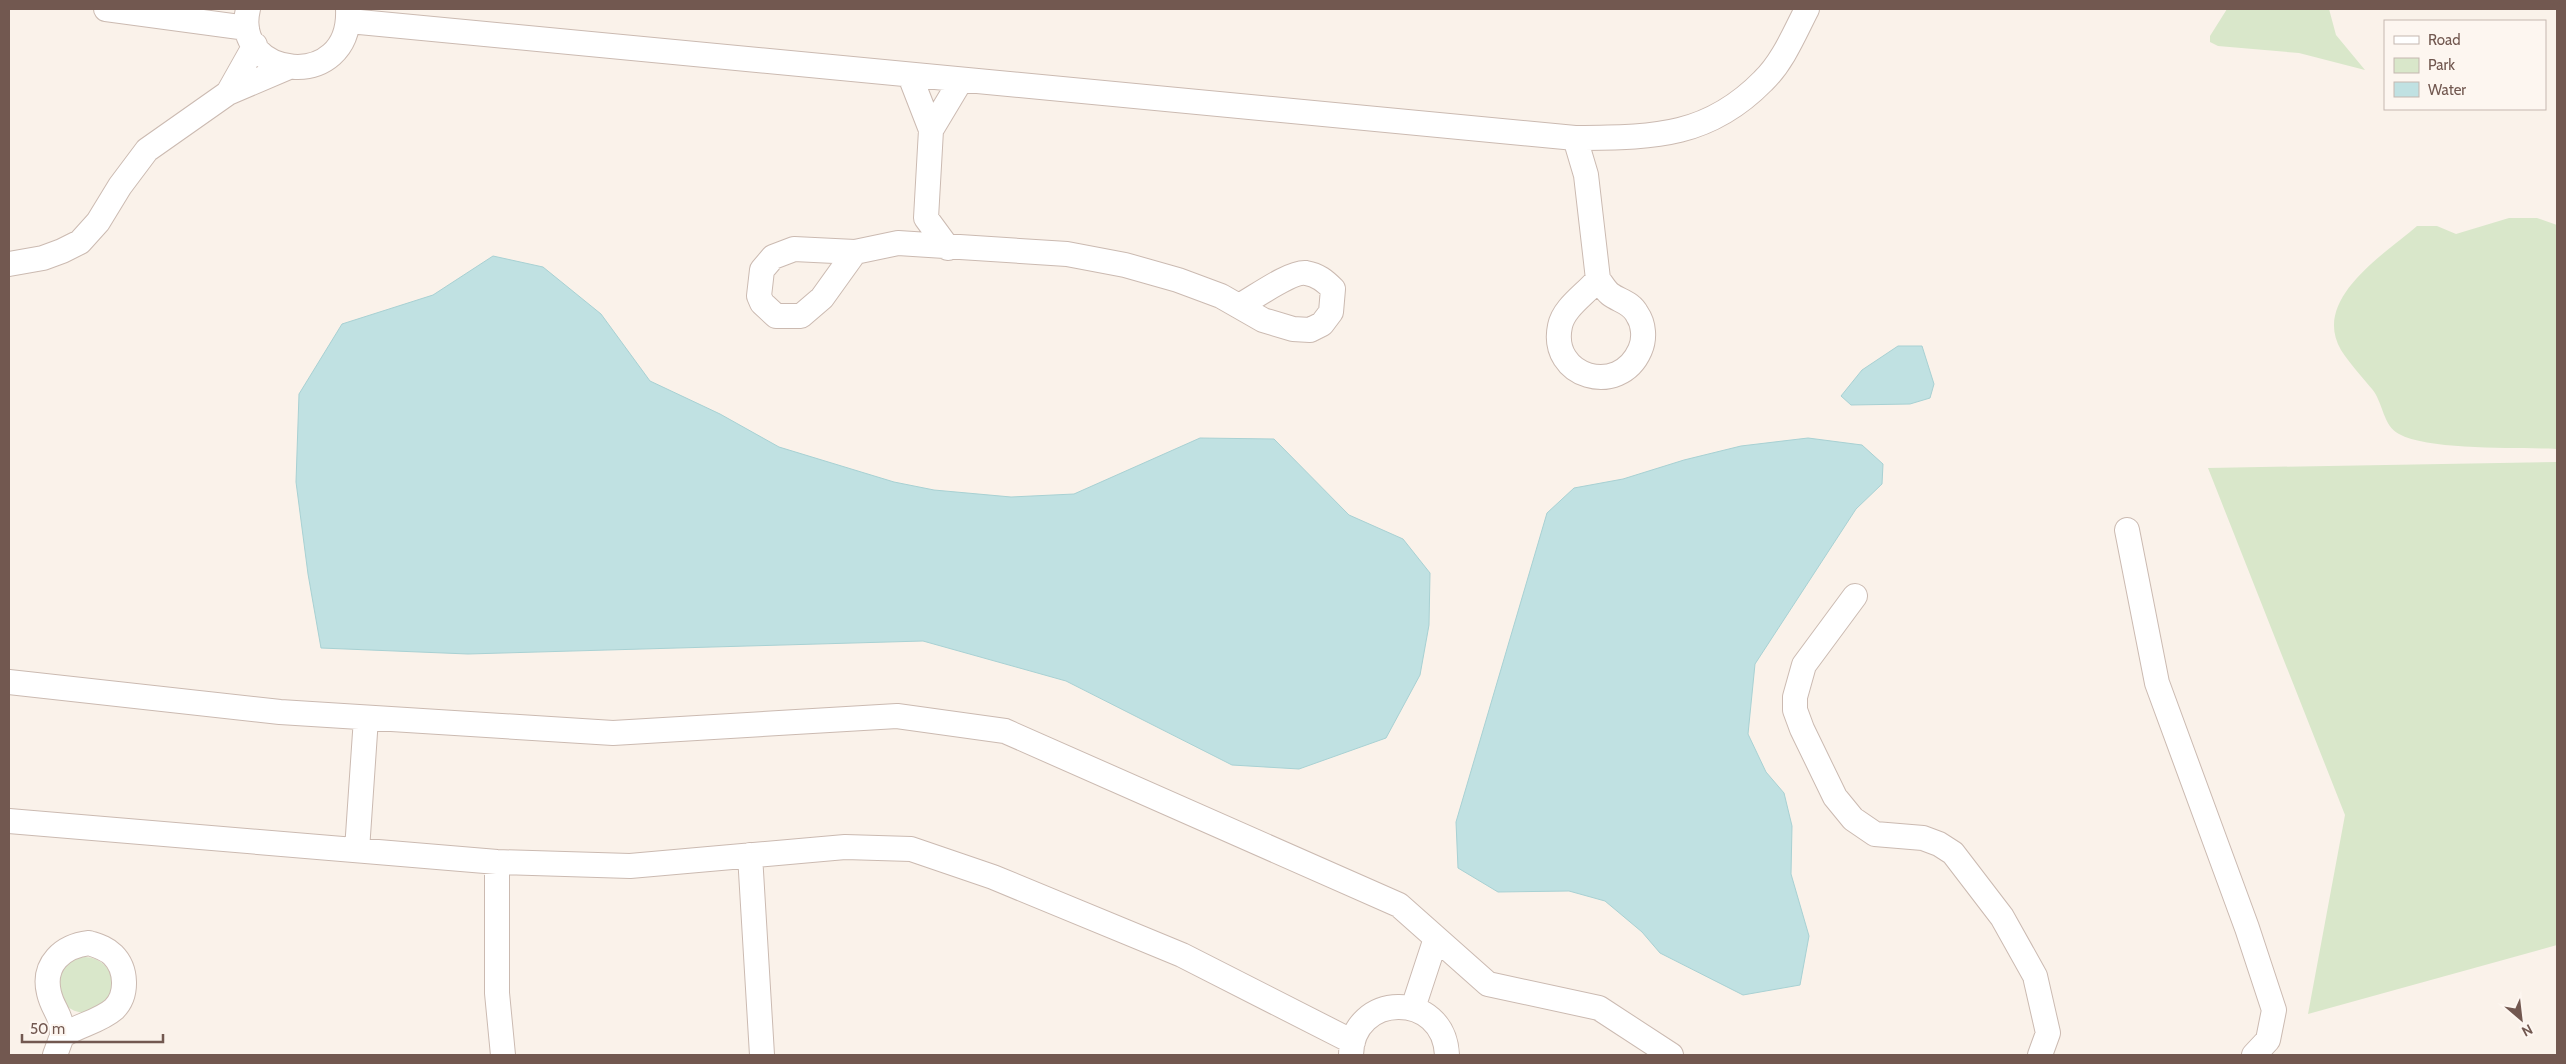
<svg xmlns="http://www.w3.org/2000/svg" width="2566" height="1064" font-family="Cabin,sans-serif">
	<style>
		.green { fill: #d9e7ca }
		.water { fill: #c0e1e2; stroke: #a8d1d3 }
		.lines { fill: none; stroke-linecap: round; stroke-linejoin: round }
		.minor-casing { stroke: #cbbab1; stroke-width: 26 }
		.minor { stroke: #fff; stroke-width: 24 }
	</style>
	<rect width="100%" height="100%" fill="#faf2ea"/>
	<path class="green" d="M2227,9H2329L2336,35L2365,70L2299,53L2218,46L2210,42V36Z
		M2509,218H2537L2557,225V449C2519,447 2430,451 2399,434C2383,426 2383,402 2372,389C2362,377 2350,364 2341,350C2311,299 2385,254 2417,226H2437L2456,234Z
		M2557,462V945L2308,1014L2345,815L2208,468Z
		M57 985a28 28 0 1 1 56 0a28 28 0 1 1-56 0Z"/>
	<path class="water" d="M493,256L543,267L601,314L650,381L720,414L779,447L894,482L934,490L1011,497L1074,494L1200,438L1274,439L1349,515L1403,539L1430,573L1429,625L1420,675L1386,738L1299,769L1232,765L1066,681L923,641L468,654L321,648L308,574L296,482L299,394L342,324L433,295Z
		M1898,346H1922L1934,384L1930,398L1910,404L1851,405L1841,396L1862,370Z
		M1808,438L1862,445L1883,464L1882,484L1856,509L1755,664L1748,734L1766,772L1784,793L1792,826L1791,874L1809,936L1800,985L1743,995L1660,953L1642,932L1605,901L1569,891L1498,892L1458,868L1456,822L1547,513L1574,488L1623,479L1684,460L1741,446Z"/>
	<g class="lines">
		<g class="minor-casing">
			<path id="minor" d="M106,9L247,28
				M248,9C231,78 352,94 348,9
				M349,21L1575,138C1650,137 1706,139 1763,81C1783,62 1795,32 1807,9
				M910,76L931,130L926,218L948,248
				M228,93L255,45
				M931,130L961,80
				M1575,138L1586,175L1598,279
				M855,252L822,298L801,316H776L762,303L759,296L762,270L773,257L794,249L855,252L898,243L1067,254L1125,265L1178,280L1221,296L1263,320L1293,329L1310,330L1322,324L1331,312L1333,289C1325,281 1318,275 1306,273C1291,271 1254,298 1239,306
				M9,264L43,258L62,251L80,242L98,222L120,186L147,150L228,93L289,67
				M1598,279C1602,284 1605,290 1610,294C1619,301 1631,302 1637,314C1644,324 1645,339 1640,350C1619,398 1549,377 1560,326C1564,307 1586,294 1598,279Z
				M2127,530L2157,683L2247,928L2274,1010L2268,1040L2254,1055
				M1855,596L1804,665L1795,697V710L1802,729L1835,797L1853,819L1875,834L1923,838L1939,844L1953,853L2002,917L2035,976L2048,1033L2040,1055
				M9,682L280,712L613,733L897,716L1005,731L1399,905L1488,984L1599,1008L1671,1055
				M9,821L497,862L630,866L845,847L911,849L993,877L1182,955L1353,1042
				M357,850L366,718
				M750,855L762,1055
				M497,862V993L503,1055
				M89,943C98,946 106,948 113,955C127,969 128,995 114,1009C99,1022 78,1025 62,1036C62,1013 53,1011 49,993C42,964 63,946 89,943Z
				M1413,1008L1436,938
				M55,1055L62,1036
				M1351,1055C1352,992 1444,990 1447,1055"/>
		</g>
		<use href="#minor" class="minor"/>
	</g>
	<rect width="2566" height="1064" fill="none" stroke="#725850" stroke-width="20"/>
	<rect x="2384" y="20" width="162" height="90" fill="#fdf6f0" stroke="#c5b7b0"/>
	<rect x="2394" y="36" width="25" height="8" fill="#ffffff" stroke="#c5b7b0"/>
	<text x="2428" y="45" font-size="15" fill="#725850">Road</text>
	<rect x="2394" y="58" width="25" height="15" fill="#d9e7ca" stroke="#c5b7b0"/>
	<text x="2428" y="70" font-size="15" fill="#725850">Park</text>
	<rect x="2394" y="82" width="25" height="15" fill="#c0e1e2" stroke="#c5b7b0"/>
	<text x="2428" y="95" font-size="15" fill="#725850">Water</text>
	<g transform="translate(2521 1019) rotate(152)" stroke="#fdf6f0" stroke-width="4" paint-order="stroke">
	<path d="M0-4L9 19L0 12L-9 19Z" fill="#725850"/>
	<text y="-8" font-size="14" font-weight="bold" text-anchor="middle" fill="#725850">N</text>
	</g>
	<path d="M22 1034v8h141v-8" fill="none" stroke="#725850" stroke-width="2.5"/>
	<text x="30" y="1034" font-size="15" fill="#725850" stroke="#fdf6f0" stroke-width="4" paint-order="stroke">50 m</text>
</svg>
